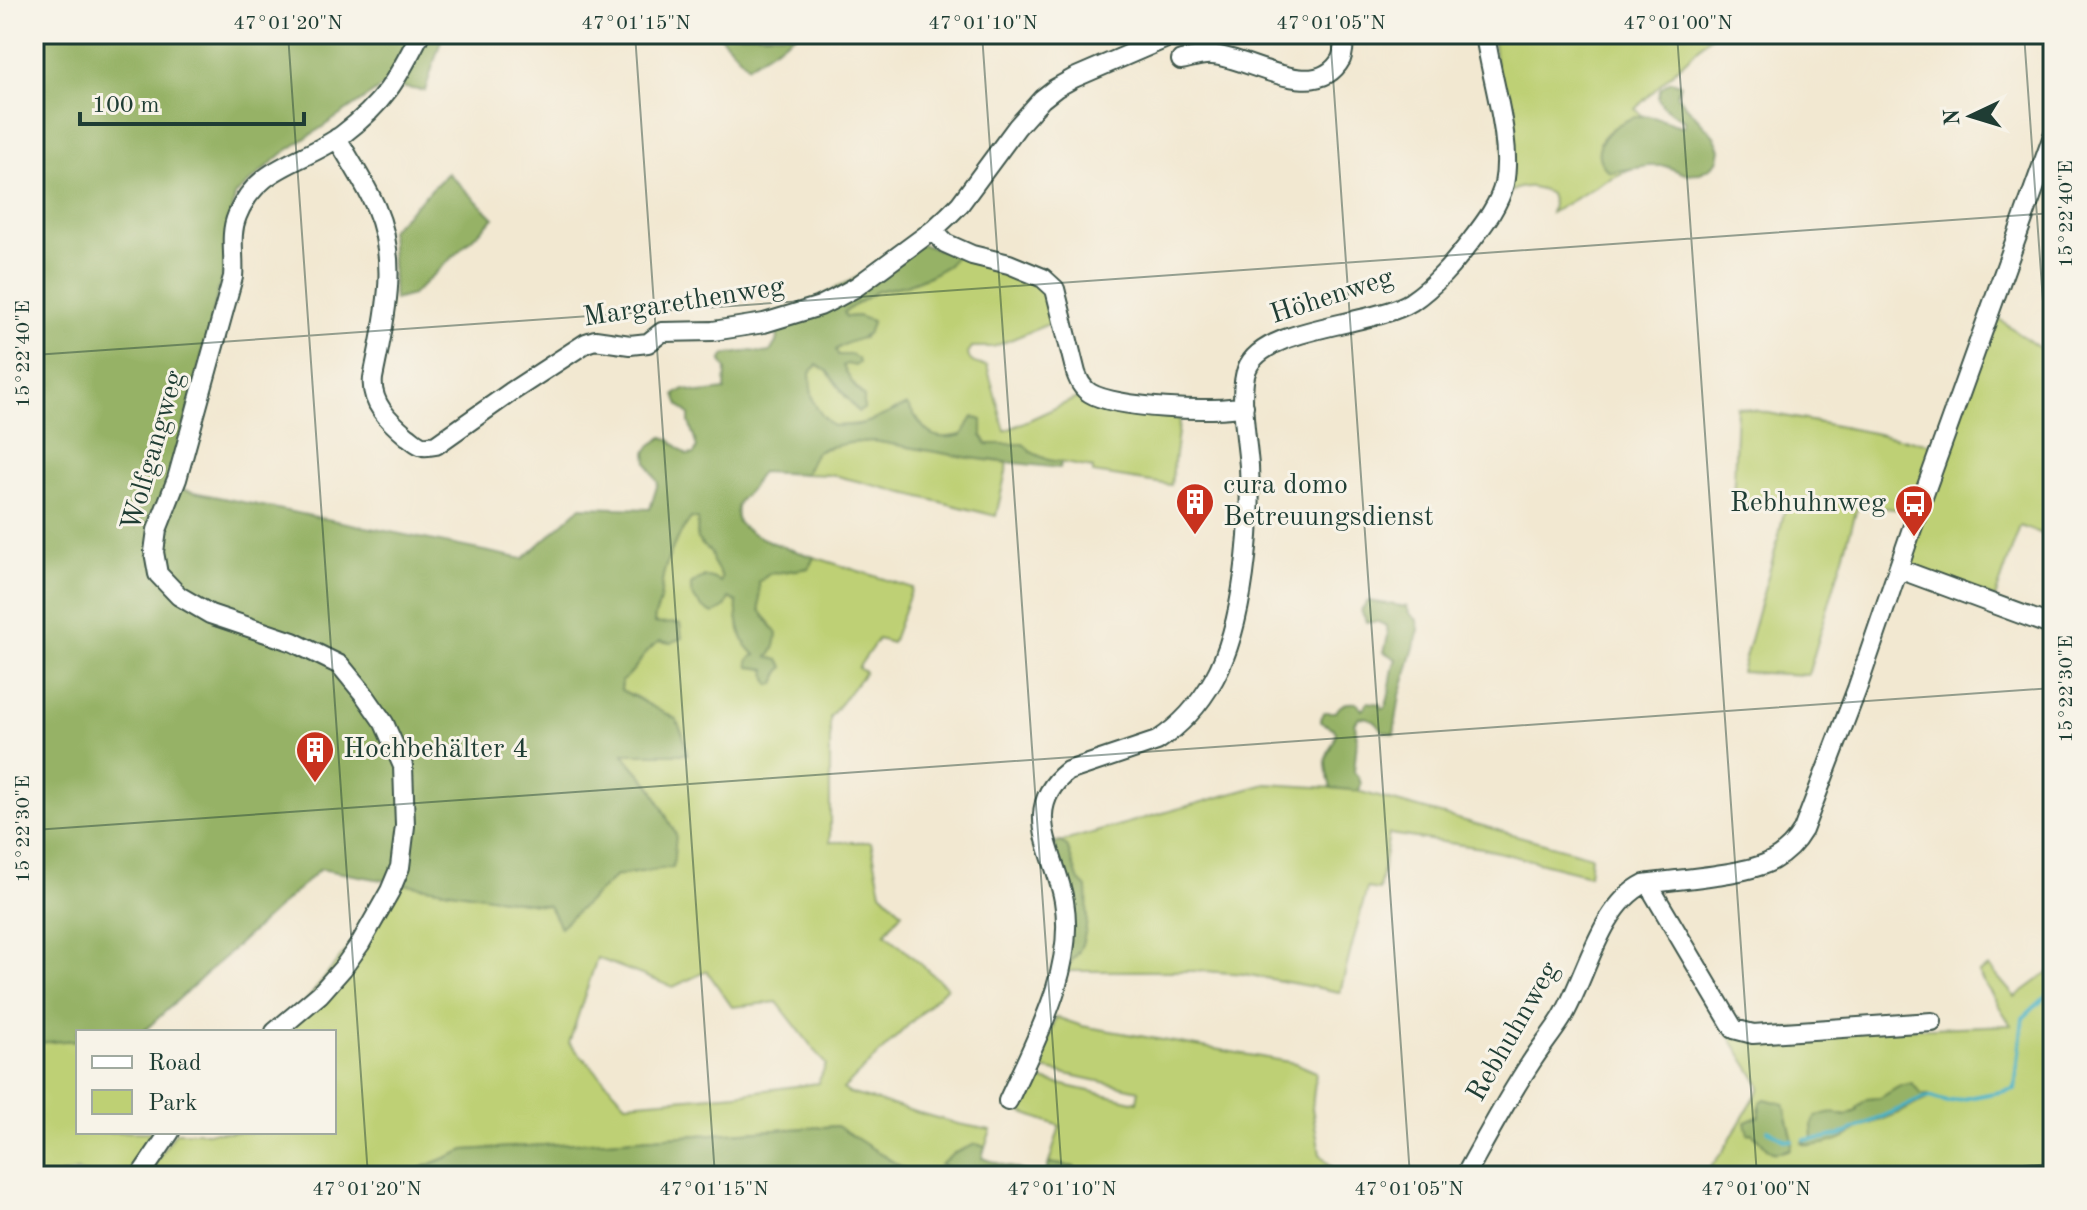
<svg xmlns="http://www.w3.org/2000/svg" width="2087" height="1210" font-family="'Old Standard TT',serif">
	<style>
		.green { fill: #bed074; stroke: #6e8654; stroke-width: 2; fill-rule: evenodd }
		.forest { fill: #96b266; stroke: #5a784d; stroke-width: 2 }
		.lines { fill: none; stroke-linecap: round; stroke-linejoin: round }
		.stream { stroke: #47b2c5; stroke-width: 4 }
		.street-casing { stroke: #3f574c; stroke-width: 22 }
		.street { stroke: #fff; stroke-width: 18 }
		.ticks { fill: none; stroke: #1f3d34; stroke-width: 2; stroke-opacity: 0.45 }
		.labels { text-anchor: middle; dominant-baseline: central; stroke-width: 6; stroke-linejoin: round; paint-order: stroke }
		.street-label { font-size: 28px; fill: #1f3d34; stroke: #f7f3e8 }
		.poi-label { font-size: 28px; fill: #1f3d34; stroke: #f7f3e8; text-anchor: start }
		.neatline { fill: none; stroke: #1f3d34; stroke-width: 3 }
		.ticks-label { font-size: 20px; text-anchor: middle; fill: #1f3d34 }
	</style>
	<rect width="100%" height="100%" fill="#f7f3e8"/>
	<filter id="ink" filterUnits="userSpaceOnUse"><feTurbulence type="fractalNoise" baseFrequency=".0125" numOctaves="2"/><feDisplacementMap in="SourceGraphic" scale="16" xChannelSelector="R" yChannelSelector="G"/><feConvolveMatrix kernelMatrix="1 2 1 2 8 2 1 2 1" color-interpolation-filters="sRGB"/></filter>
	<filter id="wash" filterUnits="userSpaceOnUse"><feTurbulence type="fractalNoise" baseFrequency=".006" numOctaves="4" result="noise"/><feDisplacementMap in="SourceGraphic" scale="32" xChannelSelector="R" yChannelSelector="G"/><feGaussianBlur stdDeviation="1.8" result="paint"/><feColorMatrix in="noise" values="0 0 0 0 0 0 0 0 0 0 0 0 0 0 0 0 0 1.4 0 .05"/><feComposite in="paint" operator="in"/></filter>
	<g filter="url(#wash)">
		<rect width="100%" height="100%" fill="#f2e8d1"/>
		<path class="green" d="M1493,34H1713L1635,109L1642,115C1627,120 1608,127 1600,142L1610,172L1635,167L1605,181L1551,213L1553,204L1550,194C1535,185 1523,184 1508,193Z
			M956,255C977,262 1038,279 1048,296C1053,303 1054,313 1056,321L993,347H972L968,353C969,364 977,364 987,366L1005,431L1081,396L1180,416L1171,485L1093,473V468L1048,460L1033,453L1023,444H987L973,418L962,435C939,440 928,439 917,417L896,409C877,423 856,425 832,426C812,407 811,400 810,372L817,365L827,371L847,399L864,397C856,387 847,378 843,366L847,364L851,355H838L836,350L851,339L864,338L858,316L846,317L843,312L877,291L906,285L929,276L948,265Z
			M1995,316L2053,358V538L2020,526L1995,598L1919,571L1911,559L1912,550Z
			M1737,407L1936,445L1912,511L1858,505L1808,675L1741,672L1778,540L1786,502L1733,504Z
			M874,441L970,458L1008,463L996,516L833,475L805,474L815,453C834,444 853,442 874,441Z
			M691,518L698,519L697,538L702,545L711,552C713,563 722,572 722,583L704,576L691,585V592L703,608L729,598L737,602C736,614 738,626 742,637C747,651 757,650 757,667L766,670L767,679L775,684L779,673L767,657C776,650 777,638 772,626C770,620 762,616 760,610C757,602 759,590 759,582L769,574L808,568L814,557L912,588L892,643L878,639L858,668L865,672L830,717V842H871L881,892L902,912L885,933L947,987L843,1089L849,1093L958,1124L991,1130L985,1147L976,1144L954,1153L947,1168L977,1176H905L906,1170L837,1126L465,1150L402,1176H146L176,1132H334V1032H282L399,883L549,906L560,927L616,876L673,867L651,786L623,754H687L654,708L636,697L621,690L622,681C638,670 642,651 660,641L671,643L662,625L654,623C654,615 657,611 659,604C662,594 661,582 664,571C669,552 679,534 691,518ZM597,958L673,987L707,971L732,1007L777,1002L826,1065L818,1083L737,1094L626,1103L569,1043Z
			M1266,784L1350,789L1591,856L1589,875L1482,848L1389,834L1379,890L1367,888L1340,992L1244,974L1204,971H1066C1069,962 1076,958 1080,948C1087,929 1086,908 1086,888L1078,879L1067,846L1060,842Z
			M1989,967L2015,997L2053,969V1176H1704L1723,1151L1760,1088L1759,1084L1725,1029L1933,1028L2011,1025L1978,973ZM1900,1086L1922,1095H1929L1930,1097C1924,1102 1918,1102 1913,1106C1898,1115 1881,1119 1865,1125C1859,1128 1854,1132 1848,1135C1836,1142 1818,1147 1804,1145L1803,1140L1813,1139L1834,1113L1845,1116L1856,1111L1867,1099L1880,1098ZM1770,1102L1784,1104L1793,1141L1790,1149C1762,1159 1770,1143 1751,1133L1750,1120L1755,1119L1760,1116L1759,1108Z
			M1056,1017L1082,1026L1295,1063L1316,1072L1312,1108L1320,1154L1340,1176H1082L1074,1167L1049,1163L1060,1126L1020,1112L1012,1104L1024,1076L1137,1102L1139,1090L1039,1068Z
			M78,1040V1132H161L132,1175L129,1176H95L77,1171L56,1176H34V1043Z"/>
		<path class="forest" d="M34,34H443L425,91L385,85L282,154L235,195L223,273L169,487L523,559L581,507L650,509L658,483L647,463L646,452L651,445L663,437L670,440L687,455L694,454L697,447L689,422V414L679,405L675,395L684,389L700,393L725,390L726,369L721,361L725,355L751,351L763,353L770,352L778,339L775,320L921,244L956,255L948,265L929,276L906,285L877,291L844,312L846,317L858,316L872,321C869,344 852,336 836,350L838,355H851L858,359L859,363L855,366L847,364L843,366L854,386L864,397V409L858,412L827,371L817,365L810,373C811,400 812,407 833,426L857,425L871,421L907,405C926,429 926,443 962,435L973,417L982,420V437L987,444H1023L1033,453L1048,460L1061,462L1060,468L970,458L874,441L849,443L825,448L815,453L805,474L761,472C755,477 756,482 751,488C748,493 741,497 738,503C736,508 736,517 738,522C747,536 798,552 814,557L809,568L769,574L759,582L760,610L777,634C776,643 775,651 768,657L779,660L784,667L779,673L775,684L770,685L767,679L766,669L749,667L748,661L751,657L756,655C740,644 736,621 737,602L729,598L725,607L713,614C702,608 690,599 691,585C702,575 708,575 721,582L722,577L713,562L711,552L702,545L697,538L698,519L691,518C679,534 669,552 664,572C661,582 662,594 659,604C657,612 654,615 654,623C663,625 670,622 680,624L682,638L671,643L660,641C642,651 638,670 622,681L621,690L676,719L683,734L687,754H623L651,786L676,835L673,867L616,876L560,927L549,906L399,883L320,869L143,1032H78V1040L34,1043Z
			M718,34H796L748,66Z
			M1671,81L1680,84L1677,96L1714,136L1720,149L1718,160L1712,167L1700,173L1685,174L1665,166H1649L1610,172C1580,150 1616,119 1641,116C1655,114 1669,125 1684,126V120C1673,114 1662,109 1658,97L1661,88Z
			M448,173L494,218L412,295L394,300L390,230Z
			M1368,601L1407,607L1409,613L1417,620L1419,630L1400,695L1394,734L1382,731C1376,721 1371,717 1359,717L1355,723L1357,740L1354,772L1359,778L1361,784L1359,791L1331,788C1329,780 1325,768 1326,759C1328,749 1335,743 1336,732L1333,728L1321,722V717L1324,712H1336C1341,703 1347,702 1357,703L1362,710L1368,702L1380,704L1381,709L1385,708C1392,693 1389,675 1396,659L1384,652L1388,636L1387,626L1378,622H1367L1361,611Z
			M1060,842L1067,846L1078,879L1087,888C1088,909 1089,949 1069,962L1055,843Z
			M1912,1083L1922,1095H1929L1930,1097C1924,1101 1919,1102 1913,1105C1899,1114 1883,1120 1867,1125C1860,1126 1856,1131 1850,1134C1838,1141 1815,1149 1802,1143L1803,1140L1813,1139L1812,1126L1816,1116L1834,1113L1845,1116L1856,1111L1858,1106L1867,1099L1880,1098L1900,1086Z
			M1765,1099L1784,1104L1793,1141L1790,1149C1762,1159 1770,1143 1751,1133L1748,1134L1745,1122L1760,1116V1102Z
			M837,1126L906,1170L905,1176H402L465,1150Z
			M976,1144L985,1147L982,1158L1038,1176H977L940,1165L954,1153Z
			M1049,1163L1074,1167L1082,1176H1045Z"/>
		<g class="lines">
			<path class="stream" d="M1768,1130L1785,1140L1792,1141
				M1804,1140L1825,1138L1846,1133L1924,1098L1930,1097L1947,1102L2015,1089L2023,1018L2053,990"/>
		</g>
	</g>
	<g filter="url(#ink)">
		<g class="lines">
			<g class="street-casing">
				<path id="street" d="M1181,60C1191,58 1203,54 1212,55C1249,57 1316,105 1341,59C1344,52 1344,41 1344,34
					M337,138C350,161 366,184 376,208C400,263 384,322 373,378C370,403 389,421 407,436C412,439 417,445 423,446C427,447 432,445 436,445L511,392L586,343L595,340L630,345L648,343L662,332L713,331L764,323L820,306L836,298L856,287L933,230L948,216L960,204L1017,127L1042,99L1056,88L1074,78L1176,34
					M933,230L945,243L972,255L1009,264L1043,278L1055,289L1076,373C1079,381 1082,388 1090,393C1114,408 1215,413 1244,406
					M1899,569L2053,626
					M1652,883L1654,894L1734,1029L1753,1034L1932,1022
					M275,1032L320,994L343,968L360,944L390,891L400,867L405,826L403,766L384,723L363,693L340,665L293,642L210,614L179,596L158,574L154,552L157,530L177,479L233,277C235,257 229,235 237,216C257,165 304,163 342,135C384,103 397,80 420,34
					M1008,1101C1035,1041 1076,969 1064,901C1057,855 1018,810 1068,771L1157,741C1180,726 1200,704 1214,679C1244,626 1252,526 1249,466C1247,440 1238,392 1247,369C1263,326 1373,326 1411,302C1435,286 1454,263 1471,241C1484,224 1499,205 1504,184C1513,140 1491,79 1485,34
					M140,1176L170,1132
					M1465,1176C1486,1138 1506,1100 1530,1064C1540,1048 1552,1034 1562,1018C1586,978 1600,906 1644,884C1676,879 1748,875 1773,860C1786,853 1796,842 1803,830L1857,689L1918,511L2053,136"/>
			</g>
			<use href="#street" class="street"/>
		</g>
	</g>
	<path class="ticks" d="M288,34L368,1176M635,34L715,1176M982,34L1062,1176M1330,34L1410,1176M1677,34L1757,1176M2024,34L2053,442M34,355L2053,213M34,830L2053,688M1875,1176L2053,1164"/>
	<defs>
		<g id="building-pin" transform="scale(2)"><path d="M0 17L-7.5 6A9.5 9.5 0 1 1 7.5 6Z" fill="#c8321e" stroke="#f7f3e8"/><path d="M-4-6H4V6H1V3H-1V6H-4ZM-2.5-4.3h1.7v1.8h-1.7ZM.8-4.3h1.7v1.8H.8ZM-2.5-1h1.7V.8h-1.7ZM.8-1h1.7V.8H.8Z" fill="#fff"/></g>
		<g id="bus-pin" transform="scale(2)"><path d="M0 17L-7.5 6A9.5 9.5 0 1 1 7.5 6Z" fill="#c8321e" stroke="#f7f3e8"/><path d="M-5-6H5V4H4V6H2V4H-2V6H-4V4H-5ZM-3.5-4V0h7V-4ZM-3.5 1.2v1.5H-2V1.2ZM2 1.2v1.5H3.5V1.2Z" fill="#fff"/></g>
	</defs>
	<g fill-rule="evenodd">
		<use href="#building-pin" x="1195" y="502"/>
		<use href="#bus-pin" x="1914" y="504"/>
		<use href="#building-pin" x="315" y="750"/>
	</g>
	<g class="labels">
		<g class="street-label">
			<text transform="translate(1332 297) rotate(-18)">Höhenweg</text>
			<text transform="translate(684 303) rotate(-9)">Margarethenweg</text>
			<text transform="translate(154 451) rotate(-74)">Wolfgangweg</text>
			<text transform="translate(1514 1032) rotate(-60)">Rebhuhnweg</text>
		</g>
		<g class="poi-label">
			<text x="1223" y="486">cura domo<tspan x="1223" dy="32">Betreuungsdienst</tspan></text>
			<text x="1886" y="504" text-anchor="end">Rebhuhnweg</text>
			<text x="343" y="750">Hochbehälter 4</text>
		</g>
	</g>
	<rect width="2087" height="1210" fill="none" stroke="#f7f3e8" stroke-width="88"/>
	<rect x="76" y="1030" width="260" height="104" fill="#f7f3e8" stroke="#a1aaa0" stroke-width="2"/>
	<rect x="92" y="1056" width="40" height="12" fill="#ffffff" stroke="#a1aaa0" stroke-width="2"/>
	<text x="148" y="1070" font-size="24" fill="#1f3d34">Road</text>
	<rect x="92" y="1090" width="40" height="24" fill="#bed074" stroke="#a1aaa0" stroke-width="2"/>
	<text x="148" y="1110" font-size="24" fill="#1f3d34">Park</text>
	<g transform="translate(1971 116) rotate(266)" stroke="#f7f3e8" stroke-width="6" paint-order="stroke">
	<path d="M0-6L14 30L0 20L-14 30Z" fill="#1f3d34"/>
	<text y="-12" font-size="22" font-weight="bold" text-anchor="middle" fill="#1f3d34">N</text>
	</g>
	<path d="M80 112v12h224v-12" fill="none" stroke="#1f3d34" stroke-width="4"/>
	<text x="92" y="112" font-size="24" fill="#1f3d34" stroke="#f7f3e8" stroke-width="6" paint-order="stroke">100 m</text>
	<rect x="44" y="44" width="1999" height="1122" class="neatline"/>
	<g class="ticks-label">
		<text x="288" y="29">47°01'20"N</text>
		<text x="636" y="29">47°01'15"N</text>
		<text x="983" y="29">47°01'10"N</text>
		<text x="1331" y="29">47°01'05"N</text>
		<text x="1678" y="29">47°01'00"N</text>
		<text transform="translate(2065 214) rotate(-90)" y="7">15°22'40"E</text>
		<text transform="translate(22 354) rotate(-90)" y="7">15°22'40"E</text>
		<text transform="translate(2065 689) rotate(-90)" y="7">15°22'30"E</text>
		<text transform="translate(22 829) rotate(-90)" y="7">15°22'30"E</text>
		<text x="367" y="1195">47°01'20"N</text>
		<text x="714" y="1195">47°01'15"N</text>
		<text x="1062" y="1195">47°01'10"N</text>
		<text x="1409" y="1195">47°01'05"N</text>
		<text x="1756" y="1195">47°01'00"N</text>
	</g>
</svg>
